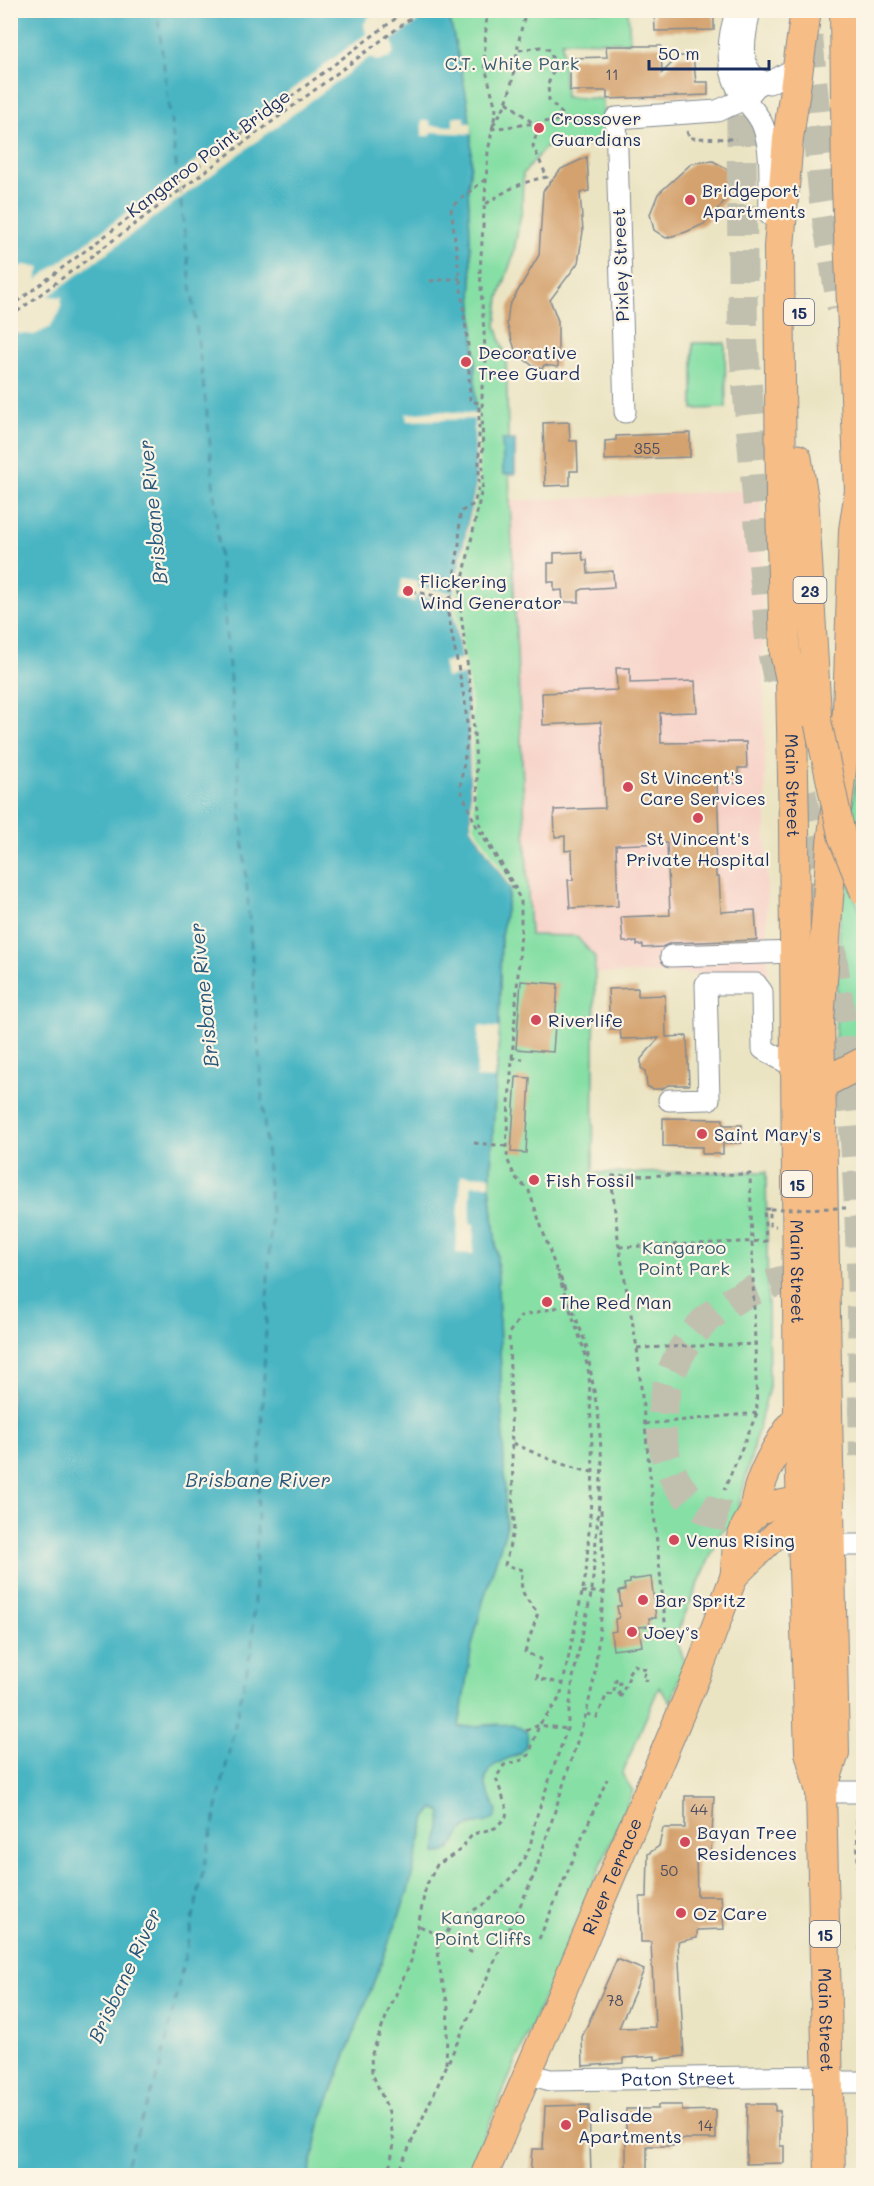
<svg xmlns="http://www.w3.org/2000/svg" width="874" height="2186" font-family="Mali,sans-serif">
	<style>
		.built { fill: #f7d1c8 }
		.green { fill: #86dfa5; stroke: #508782; stroke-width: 1.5 }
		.water { fill: #48b5c3; stroke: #327290; stroke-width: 1.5 }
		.pier { fill: #ebe4c3 }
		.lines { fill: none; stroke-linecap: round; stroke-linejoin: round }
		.ferry { stroke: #28577c; stroke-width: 1.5; stroke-dasharray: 8 6; stroke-linecap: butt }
		.building { fill: #d4a26e }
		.highway-tunnel { stroke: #c1c0af; stroke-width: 30; stroke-dasharray: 30 15; stroke-linecap: butt }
		.minor-casing { stroke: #838a90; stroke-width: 23 }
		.major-casing { stroke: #838a90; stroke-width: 29 }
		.highway-casing { stroke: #838a90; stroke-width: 32 }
		.path { stroke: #838a90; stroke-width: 3; stroke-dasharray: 4.5 4.5; stroke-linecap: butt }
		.minor { stroke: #fff; stroke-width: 21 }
		.major { stroke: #f6be86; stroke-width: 27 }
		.highway { stroke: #f6be86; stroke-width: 30 }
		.major-bridge-casing { stroke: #838a90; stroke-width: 29; stroke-linecap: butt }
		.path-bridge { stroke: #838a90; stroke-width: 3; stroke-dasharray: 4.5 4.5; stroke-linecap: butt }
		.major-bridge { stroke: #f6be86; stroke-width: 27 }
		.poi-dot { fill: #d1495b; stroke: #fcf5e5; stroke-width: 2 }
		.labels { text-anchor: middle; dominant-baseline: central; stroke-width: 4.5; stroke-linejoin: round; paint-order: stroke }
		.number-label { font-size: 15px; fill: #494c62 }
		.shield { fill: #fcf5e5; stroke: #5e6a86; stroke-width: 1.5 }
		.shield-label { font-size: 16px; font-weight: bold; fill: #1b2f5e }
		.park-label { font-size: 18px; fill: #365b70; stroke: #fcf5e5 }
		.poi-label { font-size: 18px; fill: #1b2f5e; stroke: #fcf5e5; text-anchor: start }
		.street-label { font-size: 18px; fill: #1b2f5e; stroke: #fcf5e5 }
		.water-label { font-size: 20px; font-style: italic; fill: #28577c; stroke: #fcf5e5 }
	</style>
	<rect width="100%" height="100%" fill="#fcf5e5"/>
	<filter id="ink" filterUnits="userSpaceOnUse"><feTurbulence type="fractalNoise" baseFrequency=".0167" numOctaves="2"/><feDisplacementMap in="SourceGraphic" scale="12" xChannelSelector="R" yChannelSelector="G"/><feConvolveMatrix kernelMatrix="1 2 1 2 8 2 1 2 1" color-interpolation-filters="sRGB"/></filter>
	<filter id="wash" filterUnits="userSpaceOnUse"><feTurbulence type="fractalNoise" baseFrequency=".008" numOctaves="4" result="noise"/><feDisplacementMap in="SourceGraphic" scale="24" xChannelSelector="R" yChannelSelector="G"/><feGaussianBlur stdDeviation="1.35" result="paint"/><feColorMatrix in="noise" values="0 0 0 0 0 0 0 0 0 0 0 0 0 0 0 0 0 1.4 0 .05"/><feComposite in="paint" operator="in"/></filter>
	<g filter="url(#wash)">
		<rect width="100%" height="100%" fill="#ebe4c3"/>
		<path class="built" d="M761,490L768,974L596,973L595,957L576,936H530L510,501Z"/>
		<path class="green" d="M448,11H628L630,42L562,41L565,97L603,99L604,144L545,148L523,174L522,209L513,256L499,298L496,326L506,358L510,501L530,935L576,936L595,957L593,1173L766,1172L769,1387L733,1528L722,1530L675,1637L685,1662L671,1702L659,1687L622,1774L633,1791L467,2175L309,2176L321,2120L407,1895L426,1818L434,1808L442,1812L436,1853L450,1850L461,1831L468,1826L494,1819L497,1811C494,1803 489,1798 487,1790C479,1766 502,1760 520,1754L501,1724L459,1727L472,1645L484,1598L506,1529L497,1256L490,1185L499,1028L501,935L510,889L471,827L468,702L452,603L474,419L475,362L468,186C479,127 460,68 448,11Z
			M693,343H725L726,408L693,409Z
			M861,734L864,735L863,862L850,825Z
			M842,867L863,917L864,1056L834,1068Z"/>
		<path class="water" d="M11,11H448C460,68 479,127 468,186L475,362L476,483L452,603L468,702L471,827L510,888L501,935L499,1028L490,1185L497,1256L506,1529L484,1598L472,1645L459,1727L513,1724L526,1731C537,1764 482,1752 486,1785C487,1795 494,1802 497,1811L494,1819C484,1826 471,1821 463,1830C453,1840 454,1854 436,1853L442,1812L434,1808L426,1818L407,1895L321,2120L309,2175L11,2176Z
			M502,440H515V474H503Z"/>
		<path class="pier" d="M398,10L433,11L392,40L394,51L390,58L376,61L370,57L49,296L62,297L60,312L49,328L34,335L13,333L17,321L11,325V269L25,265L40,268L36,280L366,34L364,24L369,16L381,13L388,18Z
			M453,117H465V123H471V134L431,132V136H422V121H430L431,126H453Z
			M438,411L477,414L479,483L455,603L471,702L474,826L510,883V888L471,827L468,702L464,675L446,678L443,662L461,659L452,603L416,595L414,602L398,599L402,579L418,582L417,587L454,593L476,483L474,419L407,421L406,414Z
			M479,1026L499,1028L495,1079L476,1078Z
			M461,1175L490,1176V1185H471L470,1223L474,1224L473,1254L456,1253Z"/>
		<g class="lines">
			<path class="ferry" d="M122,2176L161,2066L252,1646L271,1213L240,797L208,422L157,10"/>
		</g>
		<g id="blocks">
			<path class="building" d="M654,10H714V30L655,31Z
				M606,46H661L662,73L679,56H693L696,82H708V95L607,99V91H570V58L607,57Z
				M587,157L589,191L580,193L583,231L578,263L550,300L558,321V367L544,365L542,369L533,366L516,353L507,324L509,306L539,255L543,191L561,169Z
				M713,161L727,169L731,190L721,206L704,224L686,232L666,238L654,230L650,214L658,194L692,163Z
				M569,422L570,441H577L578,471H570V485L545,486L543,423Z
				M690,433V457L605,460V441L616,440V436Z
				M582,552L583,560H587L588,573L613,571L614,587L583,589L579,591V602H563L562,590L554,591V582H548V563H554V553Z
				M616,668H630V683L695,681L697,712L660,713L661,743L746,742L747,768H738V783L717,784L719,840H715L716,877H719L721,912L755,910L757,940L671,943L662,947L643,948V945H637V942H623L621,917L670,915L667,843L616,845L618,906L570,908L568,880H573L572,850L565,851V836L555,837L554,810L605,808L601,722L543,725L542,693L617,690Z
				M521,981L558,984L553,1052L516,1049Z
				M638,988V996L665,995L666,1037L687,1036L689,1085H668L662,1089H652L647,1086L645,1071L641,1068V1059L659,1038L621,1039L620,1029H610L608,989Z
				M516,1077L530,1078L526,1153L511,1152Z
				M663,1118L723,1119V1125H742V1143H723V1154H702V1147L663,1146Z
				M651,1577L656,1618H649L650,1626L639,1627L642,1646L613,1650L611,1632L616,1631L615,1619L619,1618L617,1606H621L619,1591L625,1590L624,1584L630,1583V1580Z
				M685,1796H714L711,1856L696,1857L697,1896H721L724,1929L697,1930V1938L678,1942L684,2056L655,2060V2056L624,2058V2063L583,2066L582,2037L617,1959L644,1970L619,2028L655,2027L651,1942H641L640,1897H647L648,1854L659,1846L663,1828H685Z
				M747,2104H775V2111H780V2146H784V2163L746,2164Z
				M589,2105L591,2175H530L532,2149H543L545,2106Z
				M658,2105H682V2111L716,2110V2139H686L673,2141V2146H647V2171H626V2109H658Z"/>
		</g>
	</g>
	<g filter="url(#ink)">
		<use href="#blocks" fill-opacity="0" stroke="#838a90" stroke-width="1.5"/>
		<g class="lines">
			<path class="highway-tunnel" d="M808,37L824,201L842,308
				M741,70L743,341L770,641L778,680
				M801,792L824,904
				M831,948C840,1013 850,1077 855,1142C863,1246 862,1351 864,1456
				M773,1515C652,1542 634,1398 699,1327C729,1294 779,1278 822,1273"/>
			<g class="minor-casing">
				<g id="minor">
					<path d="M737,10C726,41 725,73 745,100C752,109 759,115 763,126C773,153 769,187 770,215"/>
					<path d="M750,10C745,34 734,77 769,83L796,68"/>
					<path d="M625,412L616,118L717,111L745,99L761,81"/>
					<path d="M671,956L795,952"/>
					<path d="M669,1100L709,1099L706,984H756L762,992L763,1049L796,1068"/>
					<path d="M829,1545H864"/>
					<path d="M821,1792H864"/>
					<path id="s1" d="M529,2074L550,2080L828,2076"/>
					<path d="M828,2082H864"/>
				</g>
			</g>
			<g class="major-casing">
				<g id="major">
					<path d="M798,458L805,502L818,723"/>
					<path d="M734,1576L783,1528L822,1516"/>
					<path id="s2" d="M484,2176L699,1670L734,1576L736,1550L745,1526L751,1516L769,1506L822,1496"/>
				</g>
			</g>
			<g class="highway-casing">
				<g id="highway">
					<path id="s3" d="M806,10L788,139L779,247L781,504L785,653L791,679L794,826L799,1417L810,1752L821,1792L830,2176"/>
					<path d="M819,1085L864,1062"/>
					<path d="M755,1513C755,1482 780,1440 799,1417"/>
					<path d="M821,1792L834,1753L819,1021L832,844L848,711L854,530L860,491L847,188L845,10"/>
				</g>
			</g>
			<path class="path" d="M487,10L484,63L496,109L488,152L480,271L486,364L482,387L483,484L459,598L472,701L480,827L517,891
				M519,50L541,47L550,50L555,67L548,84L549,100L567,119H599
				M507,102L535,125
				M493,125C498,117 504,109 507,100C517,70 516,39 527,10
				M491,129L566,119
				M687,131L689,138L736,139
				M486,204C506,190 523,181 547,177L533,146L539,124
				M430,281L460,278
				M10,307L407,10
				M10,317L422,10
				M412,591L450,599
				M511,1058L523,1059
				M474,1143L506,1146
				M619,1247L766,1241L764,1209H770V1226H776
				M637,1348L757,1344
				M645,1424L757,1413
				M513,1443C539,1455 564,1467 593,1472
				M582,1592H604
				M666,1631L637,1348L619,1247L611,1176L750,1174L757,1413L724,1490
				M564,1684L537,1678L540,1659L525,1652L538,1613C525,1597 518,1592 523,1570L505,1565L514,1527L509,1333L521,1316L567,1305
				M619,1695L621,1696L629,1677L628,1674L634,1665L647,1670L642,1679L648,1681
				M619,1695L620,1680
				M587,1714L597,1717L607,1694L613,1695L616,1680H620
				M526,1731L539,1725L567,1729
				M857,1820L863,2065
				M420,1926L473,1953
				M539,1939L607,1779
				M446,2064L448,2006L439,1966L438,1946L453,1923L487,1902L500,1890L518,1869L530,1847L535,1821L567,1729L573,1678L592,1590L602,1465L599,1420L586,1344L558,1271
				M388,2176L394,2144L389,2112L372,2073L371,2056L388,2012L411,1961L426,1886L437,1865L459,1851L473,1834L495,1828L506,1817L507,1809L496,1778L504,1765L522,1760L529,1755L539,1725L560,1698L586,1574L593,1472L589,1374L583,1347L529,1191L515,1177L508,1161L506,1146L521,931V900L477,828L460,788L468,735L465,702L448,614L459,545L460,512L474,504L479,486V403L470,401L468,346L451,207L488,177
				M396,2176L535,1873L586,1714L594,1679L604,1592L601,1509
				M860,2176L859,2114L863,2100"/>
			<use href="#minor" class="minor"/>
			<use href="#major" class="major"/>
			<use href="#highway" class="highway"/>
			<g class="major-bridge-casing">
				<path id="major-bridge" d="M818,723L842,837L864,892"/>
			</g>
			<path class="path-bridge" d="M770,1209L846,1208"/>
			<use href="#major-bridge" class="major-bridge"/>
		</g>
	</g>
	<g class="poi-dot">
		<circle cx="539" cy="128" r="6"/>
		<circle cx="690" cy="200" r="6"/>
		<circle cx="466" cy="362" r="6"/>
		<circle cx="408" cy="591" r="6"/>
		<circle cx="628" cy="787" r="6"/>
		<circle cx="698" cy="818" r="6"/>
		<circle cx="536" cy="1020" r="6"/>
		<circle cx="702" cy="1134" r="6"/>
		<circle cx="534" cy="1180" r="6"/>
		<circle cx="547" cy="1302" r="6"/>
		<circle cx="674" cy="1540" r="6"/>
		<circle cx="643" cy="1600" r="6"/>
		<circle cx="632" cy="1632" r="6"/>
		<circle cx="685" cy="1842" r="6"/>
		<circle cx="681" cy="1913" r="6"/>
		<circle cx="566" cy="2125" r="6"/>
	</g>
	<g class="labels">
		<g class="number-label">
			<text x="612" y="74">11</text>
			<text x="647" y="448">355</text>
			<text x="699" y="1809">44</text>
			<text x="669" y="1870">50</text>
			<text x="615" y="2000">78</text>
			<text x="705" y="2125">14</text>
		</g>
		<g class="shield">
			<rect x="784" y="299" width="30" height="26" rx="4.5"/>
			<rect x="793.5" y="577" width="33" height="26" rx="4.5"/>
			<rect x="782" y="1171" width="30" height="26" rx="4.5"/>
			<rect x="810" y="1921" width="30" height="26" rx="4.5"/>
		</g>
		<g class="shield-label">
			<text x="799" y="312">15</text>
			<text x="810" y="590">23</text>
			<text x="797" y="1184">15</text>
			<text x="825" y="1934">15</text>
		</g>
		<g class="park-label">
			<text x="512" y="63">C.T. White Park</text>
			<text x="684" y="1247">Kangaroo<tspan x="684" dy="21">Point Park</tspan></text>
			<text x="483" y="1917">Kangaroo<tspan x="483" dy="21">Point Cliffs</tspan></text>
		</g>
		<g class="poi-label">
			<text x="551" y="118">Crossover<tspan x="551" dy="21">Guardians</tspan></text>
			<text x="702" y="190">Bridgeport<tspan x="702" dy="21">Apartments</tspan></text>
			<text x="478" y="352">Decorative<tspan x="478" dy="21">Tree Guard</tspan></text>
			<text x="420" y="581">Flickering<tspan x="420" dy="21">Wind Generator</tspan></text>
			<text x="640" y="777">St Vincent's<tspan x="640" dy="21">Care Services</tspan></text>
			<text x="698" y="838" text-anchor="middle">St Vincent's<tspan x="698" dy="21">Private Hospital</tspan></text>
			<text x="548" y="1020">Riverlife</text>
			<text x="714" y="1134">Saint Mary's</text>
			<text x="546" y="1180">Fish Fossil</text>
			<text x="559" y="1302">The Red Man</text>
			<text x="686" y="1540">Venus Rising</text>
			<text x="655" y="1600">Bar Spritz</text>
			<text x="644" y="1632">Joey’s</text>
			<text x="697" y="1832">Bayan Tree<tspan x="697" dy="21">Residences</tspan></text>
			<text x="693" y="1913">Oz Care</text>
			<text x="578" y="2115">Palisade<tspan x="578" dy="21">Apartments</tspan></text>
		</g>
		<g class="street-label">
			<text transform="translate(208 153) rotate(-37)">Kangaroo Point Bridge</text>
			<text transform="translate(620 265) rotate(-92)">Pixley Street</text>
			<text stroke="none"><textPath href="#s3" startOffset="778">Main Street</textPath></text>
			<text stroke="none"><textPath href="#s3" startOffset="1264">Main Street</textPath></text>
			<text stroke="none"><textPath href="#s2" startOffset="326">River Terrace</textPath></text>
			<text stroke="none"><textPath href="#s3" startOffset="2014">Main Street</textPath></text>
			<text stroke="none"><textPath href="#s1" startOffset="150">Paton Street</textPath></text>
		</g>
		<g class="water-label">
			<text transform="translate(152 512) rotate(-96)">Brisbane River</text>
			<text transform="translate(203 995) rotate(-96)">Brisbane River</text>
			<text x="258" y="1479">Brisbane River</text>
			<text transform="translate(124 1975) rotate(-65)">Brisbane River</text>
		</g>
	</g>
	<rect width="874" height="2186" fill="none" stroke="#fcf5e5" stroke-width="36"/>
	<path d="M649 60v9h120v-9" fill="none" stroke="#1b2f5e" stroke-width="3"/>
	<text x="658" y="60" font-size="18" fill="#1b2f5e" stroke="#fcf5e5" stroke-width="4.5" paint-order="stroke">50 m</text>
</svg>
